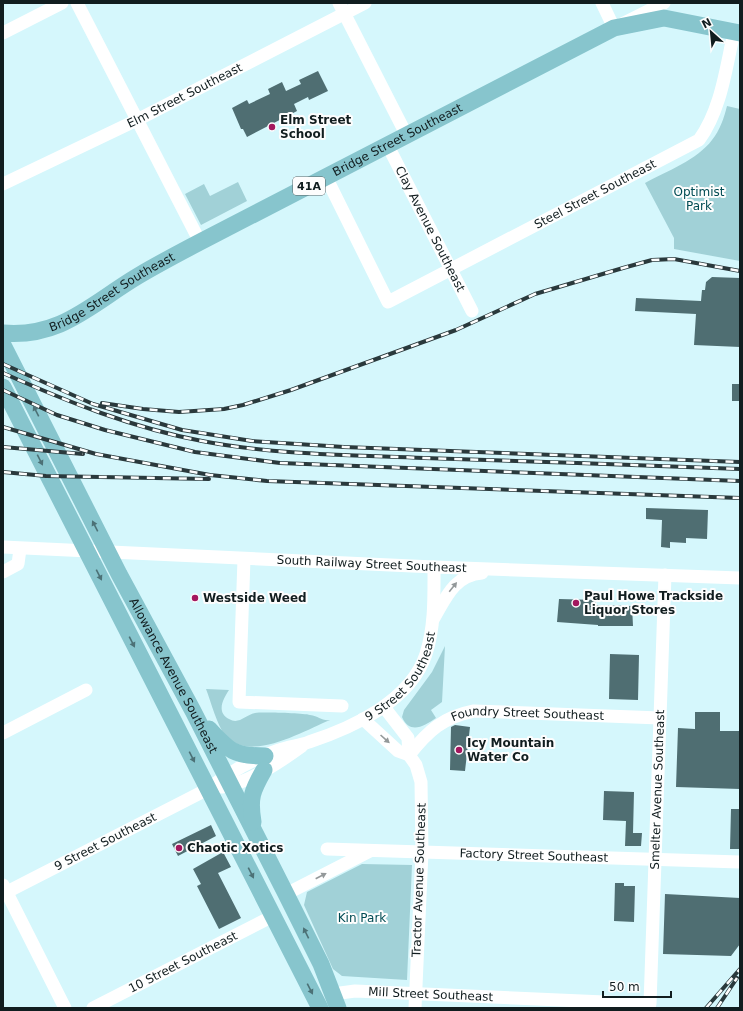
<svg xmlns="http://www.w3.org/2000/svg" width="743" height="1011" font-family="'DejaVu Sans',sans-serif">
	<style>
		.green { fill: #a1d1d7 }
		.building { fill: #4f6e72 }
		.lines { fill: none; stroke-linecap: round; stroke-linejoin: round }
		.minor { stroke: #fff; stroke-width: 13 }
		.major { stroke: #87c5cd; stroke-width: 17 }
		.rail-casing { stroke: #2a393c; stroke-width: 4 }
		.rail { stroke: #fdfdfd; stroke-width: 2.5; stroke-dasharray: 8; stroke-linecap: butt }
		.oneway { fill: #4c7176 }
		.oneway2 { fill: #94999a }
		.poi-dot { fill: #a3175e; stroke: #fdfdfd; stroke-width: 1.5 }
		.labels { text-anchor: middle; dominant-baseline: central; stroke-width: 4; stroke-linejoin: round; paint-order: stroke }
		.shield { fill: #fdfdfd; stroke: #586062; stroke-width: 1 }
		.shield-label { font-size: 11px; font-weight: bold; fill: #111d1f }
		.street-label { font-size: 12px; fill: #111d1f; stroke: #fdfdfd }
		.poi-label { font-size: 12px; font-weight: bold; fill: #111d1f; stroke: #fdfdfd; text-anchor: start }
		.park-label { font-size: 12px; fill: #004b53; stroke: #fdfdfd }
	</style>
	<rect width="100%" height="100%" fill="#d5f7fc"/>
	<path class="green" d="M727,106L740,109V261L674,249V238L645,183C667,171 697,160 712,140C720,130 724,118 727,106Z
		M238,182L247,201L201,225L185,194L204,184L210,196Z
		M445,646L442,702L431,710L436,718C424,726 410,735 402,717L404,710L432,672Z
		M206,689L229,690C223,699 216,712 229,719C239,725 245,715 255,713C261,712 302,713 310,715C319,716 321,721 330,720C303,731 249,764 225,735C217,725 211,702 206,689Z
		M362,864L412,865L407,980L342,976L333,969L304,905L307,892Z"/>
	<path class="building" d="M318,71L328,91L309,100L308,97L294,104L297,111L247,137L243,129H241L232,108L247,100L249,104L270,94L268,89L282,82L286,91L301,84L299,80Z
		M712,277L740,278V347L694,345L696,314L635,311L636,298L701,301L702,290H705L706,282Z
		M732,384H740V401H732Z
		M646,508L708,510L707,539L686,538V543L670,542V548L661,547L662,520L646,519Z
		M559,599L596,600V605L632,606L633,626H598V625L557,622Z
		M610,654L639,655L638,700L609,699Z
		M695,712H720V731H740V789L676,787L678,728L695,729Z
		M455,725L470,727L465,771L450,770L451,727Z
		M604,791L634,792L633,833H642L641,846H625L626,821L603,820Z
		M731,809H740V849H730Z
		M211,825L216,836L178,856L172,844Z
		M223,852L231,867L218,873L241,918L219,929L197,886L201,884L193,869Z
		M615,883H624V886H635L634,922L614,921Z
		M665,894L740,898V944L731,956L663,954Z"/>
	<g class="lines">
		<g class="minor">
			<path d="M77,3L200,242"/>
			<path d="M339,3L407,136"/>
			<path d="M602,3L614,28L664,3"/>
			<path d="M3,33L62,3"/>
			<path id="s1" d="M388,146L472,311"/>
			<path id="s2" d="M326,177L388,302L699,140C721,110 726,68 734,32"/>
			<path id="s3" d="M3,184L137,120L365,3"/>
			<path id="s4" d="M3,547L434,567L740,578"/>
			<path d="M244,559L239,702L342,706"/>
			<path d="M3,572L18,564L20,549"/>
			<path d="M434,618C446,597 455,575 482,573"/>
			<path d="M384,707L408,738L409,755L416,765L421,782L422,852L415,1008"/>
			<path d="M363,719L398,751L409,755"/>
			<path d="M3,733L86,690"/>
			<path id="s5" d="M409,755C428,731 443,717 474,711L660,718"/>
			<path d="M222,787C249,783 280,762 302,746"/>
			<path id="s6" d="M327,849L740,862"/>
			<path d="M3,885L65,1008"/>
			<path id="s7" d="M3,894L208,789C229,772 253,759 279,750C289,746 299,746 309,742C352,728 411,701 426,654C435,626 434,596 434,567"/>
			<path d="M286,894L370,851"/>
			<path id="s8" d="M333,994L355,991L650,1004L665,575"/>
			<path id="s9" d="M93,1008L273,916"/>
		</g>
		<g class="major">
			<path id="s10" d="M3,333C61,338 91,304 138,276C158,264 179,253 200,242L614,28L664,18L740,33"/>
			<path id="s11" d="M3,345L119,574L193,711L286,894L321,964L338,1008"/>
			<path d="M3,387L320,1008"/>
			<path d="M209,729C229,751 234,756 265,756"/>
			<path d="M253,822C249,798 252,791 264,770"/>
		</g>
		<g class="rail-casing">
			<path id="rail" d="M3,364L93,404L182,430L252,441L344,447L740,462
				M3,373C68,402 133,428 202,441C274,455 350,455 424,458C529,461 635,465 740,469
				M3,390L57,415L105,430L195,452L280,463L740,481
				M102,403L143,409L179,412L224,409L243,405L291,390L456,330L535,294L623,268L652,260L674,259L740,271
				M3,427L96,454L210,475L267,481L740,498
				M3,447L83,454
				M3,472L46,476L209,479
				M706,1008L740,969
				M717,1008L737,978"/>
		</g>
		<use href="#rail" class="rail"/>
	</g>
	<defs><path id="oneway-solid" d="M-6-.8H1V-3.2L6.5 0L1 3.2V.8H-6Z"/></defs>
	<g class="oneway">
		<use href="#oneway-solid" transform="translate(36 411) rotate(-117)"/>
		<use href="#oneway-solid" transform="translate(40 460) rotate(63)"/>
		<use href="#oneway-solid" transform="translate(95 526) rotate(-117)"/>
		<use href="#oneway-solid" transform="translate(99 575) rotate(63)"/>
		<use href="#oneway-solid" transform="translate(132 642) rotate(63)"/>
		<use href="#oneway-solid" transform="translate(192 757) rotate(63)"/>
		<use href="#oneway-solid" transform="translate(251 873) rotate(63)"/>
		<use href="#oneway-solid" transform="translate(306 933) rotate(-116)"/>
		<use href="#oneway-solid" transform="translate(310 989) rotate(63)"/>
	</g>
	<g class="oneway2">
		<use href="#oneway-solid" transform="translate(453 587) rotate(-51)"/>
		<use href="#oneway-solid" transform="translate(385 739) rotate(42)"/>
		<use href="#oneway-solid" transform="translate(321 876) rotate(-27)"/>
	</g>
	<g class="poi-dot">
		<circle cx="272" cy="127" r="4"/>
		<circle cx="195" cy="598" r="4"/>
		<circle cx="576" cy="603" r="4"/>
		<circle cx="459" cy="750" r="4"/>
		<circle cx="179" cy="848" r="4"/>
	</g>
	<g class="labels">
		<rect class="shield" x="293" y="177" width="32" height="18" rx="3"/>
		<g class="shield-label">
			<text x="309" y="186">41A</text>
		</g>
		<g class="street-label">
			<text stroke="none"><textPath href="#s3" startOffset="202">Elm Street Southeast</textPath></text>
			<text stroke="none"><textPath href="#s10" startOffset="443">Bridge Street Southeast</textPath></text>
			<text stroke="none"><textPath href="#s2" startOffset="373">Steel Street Southeast</textPath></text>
			<text stroke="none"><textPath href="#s1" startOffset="93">Clay Avenue Southeast</textPath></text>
			<text stroke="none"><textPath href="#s10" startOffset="119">Bridge Street Southeast</textPath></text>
			<text stroke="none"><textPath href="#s4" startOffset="369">South Railway Street Southeast</textPath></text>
			<text stroke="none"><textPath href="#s7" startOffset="461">9 Street Southeast</textPath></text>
			<text stroke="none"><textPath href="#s11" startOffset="372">Allowance Avenue Southeast</textPath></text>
			<text stroke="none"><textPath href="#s5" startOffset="134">Foundry Street Southeast</textPath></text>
			<text stroke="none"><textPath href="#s8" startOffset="532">Smelter Avenue Southeast</textPath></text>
			<text stroke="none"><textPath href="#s7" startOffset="115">9 Street Southeast</textPath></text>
			<text stroke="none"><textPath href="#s6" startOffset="207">Factory Street Southeast</textPath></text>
			<text transform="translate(419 880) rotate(-88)">Tractor Avenue Southeast</text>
			<text stroke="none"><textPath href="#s9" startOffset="101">10 Street Southeast</textPath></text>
			<text stroke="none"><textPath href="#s8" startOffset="98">Mill Street Southeast</textPath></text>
		</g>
		<g class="poi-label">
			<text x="280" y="120">Elm Street<tspan x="280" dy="14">School</tspan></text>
			<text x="584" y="596">Paul Howe Trackside<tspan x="584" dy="14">Liquor Stores</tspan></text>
			<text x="203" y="598">Westside Weed</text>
			<text x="467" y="743">Icy Mountain<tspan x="467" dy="14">Water Co</tspan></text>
			<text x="187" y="848">Chaotic Xotics</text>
		</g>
		<g class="park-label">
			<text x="699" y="192">Optimist<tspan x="699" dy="14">Park</tspan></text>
			<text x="362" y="918">Kin Park</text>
		</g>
	</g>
	<rect width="743" height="1011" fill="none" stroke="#111d1f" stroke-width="8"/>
	<g transform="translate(711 32) rotate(333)" stroke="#fdfdfd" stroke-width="3" paint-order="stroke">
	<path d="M0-3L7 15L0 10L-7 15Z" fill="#111d1f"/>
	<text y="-6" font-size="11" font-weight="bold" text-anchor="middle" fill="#111d1f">N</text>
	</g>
	<path d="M603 991v6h68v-6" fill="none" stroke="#111d1f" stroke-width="2"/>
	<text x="609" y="991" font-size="12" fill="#111d1f" stroke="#fdfdfd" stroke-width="3" paint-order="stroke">50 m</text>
</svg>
